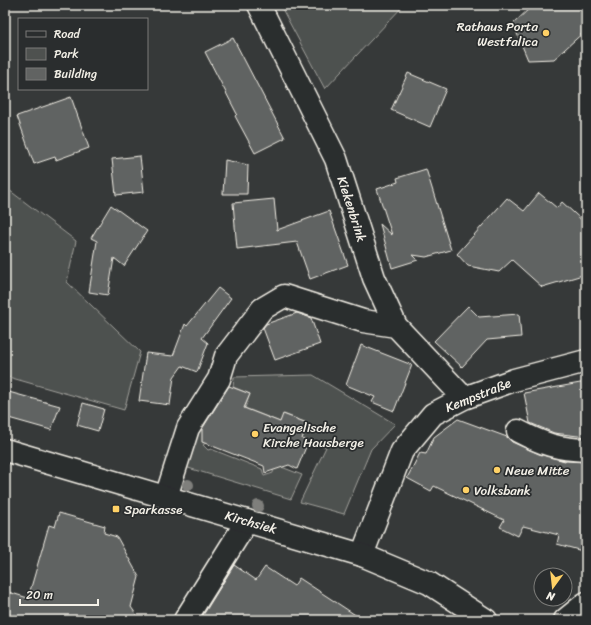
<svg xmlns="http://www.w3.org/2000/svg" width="591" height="625" font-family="Sriracha,sans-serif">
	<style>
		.green { fill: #4e514f; stroke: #a1a19c }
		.building { fill: #616362; stroke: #f4f1e8 }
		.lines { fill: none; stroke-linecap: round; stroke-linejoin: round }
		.minor-casing { stroke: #f4f1e8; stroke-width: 25 }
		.major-casing { stroke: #f4f1e8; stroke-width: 25 }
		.minor { stroke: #2a2d2e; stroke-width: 22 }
		.major { stroke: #2a2d2e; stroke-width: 22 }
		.tree { fill: #7f7f7c }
		.poi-dot { fill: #ffd166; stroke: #2a2d2e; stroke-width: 1.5 }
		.labels { text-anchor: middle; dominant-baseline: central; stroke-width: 3.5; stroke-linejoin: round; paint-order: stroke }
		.poi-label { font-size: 13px; fill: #f4f1e8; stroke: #2a2d2e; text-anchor: start }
		.street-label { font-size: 13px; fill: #f4f1e8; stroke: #2a2d2e }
	</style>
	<rect width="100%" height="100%" fill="#363939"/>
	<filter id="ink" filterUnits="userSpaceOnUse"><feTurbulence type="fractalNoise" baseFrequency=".025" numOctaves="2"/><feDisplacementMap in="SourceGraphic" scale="8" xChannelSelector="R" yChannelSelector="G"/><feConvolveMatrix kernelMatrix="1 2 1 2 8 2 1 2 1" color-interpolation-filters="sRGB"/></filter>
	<g filter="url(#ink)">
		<path class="green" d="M280,5H404L325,89Z
			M5,187L76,241L67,282L140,352L124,410L5,376Z
			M313,375L395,424L371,449L344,514L300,502L326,447L302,439L307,423L284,414L280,422L245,408L250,394L233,387L234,377Z
			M199,429L205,431L207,442L203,445L208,450L211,449L262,469L264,476L273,473L274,464L302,475L291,499L185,467Z"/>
		<path class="building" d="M586,5V30L554,59L528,60L513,24L532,6Z
			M233,38L285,138L255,153L235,116L237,114L205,52Z
			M408,73L446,89L430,127L391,110Z
			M71,97L89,148L56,160L55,157L34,164L17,116Z
			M140,156L144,192L116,195L112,159Z
			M225,160L248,165L247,194H223Z
			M426,169L451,250L426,257L413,255L418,260L392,268L380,224L392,235L377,189L398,182L397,178Z
			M539,193L557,208L562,202L586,224V274L542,287L512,260L499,272L468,266L457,254L507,198L524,211Z
			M274,199L277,230L329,211L348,265L310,279L297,242L237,249L233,203Z
			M111,205L147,231L124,266L114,258L108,295L89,292L97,241L91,238Z
			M218,288L231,298L202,338L208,343L197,372L182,366L174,377L170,405L139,401L146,353L173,356L185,324L187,326Z
			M468,306L479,317L519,314L521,337L487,340L462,367L434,341Z
			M297,313L311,318L320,344L275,360L263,328L266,324Z
			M361,345L412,365L394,411L372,402L375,397L346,385Z
			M586,382V437L554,433L530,423L524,393Z
			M229,386L250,394L244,408L280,422L283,414L307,423L302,439L308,442L297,469L289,465L265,473L264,466L202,442V429Z
			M5,391L60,406L51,430L5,417Z
			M83,403L104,409L98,431L77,425Z
			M458,419L507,437L512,442L539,454L565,461L586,462V552L557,544L559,535L523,526L518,536L500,527L504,520L434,486L431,491L407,478L420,453L426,454L434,437Z
			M59,513L105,526L104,533L117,537L139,577L131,607L140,620H5V591L28,598L49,525L55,527Z
			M234,565L256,580L265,567L294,586L299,578L363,620H200Z"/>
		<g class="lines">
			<g class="minor-casing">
				<path id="minor" d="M259,5L336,159L374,278L396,326L464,398
					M518,431C543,444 557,449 586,450
					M166,497L188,428L219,379L226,356L262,309L284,296L363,321L396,326
					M362,555L402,451L433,414L464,398L514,380L586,361
					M185,620L247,521
					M565,620L586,603"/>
			</g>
			<g class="major-casing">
				<path id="major" d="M5,450L362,555L429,583L486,620"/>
			</g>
			<use href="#minor" class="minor"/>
			<use href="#major" class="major"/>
		</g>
		<g class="tree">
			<circle cx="188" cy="485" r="6"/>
			<circle cx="258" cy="506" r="6"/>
		</g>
	</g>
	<g class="poi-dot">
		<circle cx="546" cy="33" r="4"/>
		<circle cx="255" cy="434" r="4"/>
		<circle cx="497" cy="470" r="4"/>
		<circle cx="466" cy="490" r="4"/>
		<rect x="112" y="505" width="8" height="8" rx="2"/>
	</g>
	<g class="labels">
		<g class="poi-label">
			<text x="538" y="26" text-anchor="end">Rathaus Porta<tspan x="538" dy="15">Westfalica</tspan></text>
			<text x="263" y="427">Evangelische<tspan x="263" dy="15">Kirche Hausberge</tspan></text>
			<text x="505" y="470">Neue Mitte</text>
			<text x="474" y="490">Volksbank</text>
			<text x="124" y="509">Sparkasse</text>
		</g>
		<g class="street-label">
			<text transform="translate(352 209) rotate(72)">Kiekenbrink</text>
			<text transform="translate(478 395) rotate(-22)">Kempstraße</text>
			<text transform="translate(251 522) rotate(16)">Kirchsiek</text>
		</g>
	</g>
	<rect width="591" height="625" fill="none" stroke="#2a2d2e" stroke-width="20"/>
	<rect x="10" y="10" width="571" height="605" fill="none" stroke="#f4f1e8" stroke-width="1.5" filter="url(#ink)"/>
	<rect x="18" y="18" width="130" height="72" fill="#2a2d2e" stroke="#7b7b78"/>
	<rect x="26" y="31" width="20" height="6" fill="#2a2d2e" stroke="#7b7b78"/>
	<text x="54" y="38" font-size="12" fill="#f4f1e8">Road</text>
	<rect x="26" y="48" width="20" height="12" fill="#4e514f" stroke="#7b7b78"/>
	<text x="54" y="58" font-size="12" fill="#f4f1e8">Park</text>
	<rect x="26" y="68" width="20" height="12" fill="#616362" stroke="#7b7b78"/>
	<text x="54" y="78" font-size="12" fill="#f4f1e8">Building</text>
	<g transform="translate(553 587) rotate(195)"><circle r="19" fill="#2a2d2e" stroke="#7b7b78"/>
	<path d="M0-3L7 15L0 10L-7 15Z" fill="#ffd166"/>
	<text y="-6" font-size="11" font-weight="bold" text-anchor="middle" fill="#f4f1e8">N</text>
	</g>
	<path d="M20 599v6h78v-6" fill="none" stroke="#f4f1e8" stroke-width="2"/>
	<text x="26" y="599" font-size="12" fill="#f4f1e8" stroke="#2a2d2e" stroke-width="3" paint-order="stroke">20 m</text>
</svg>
